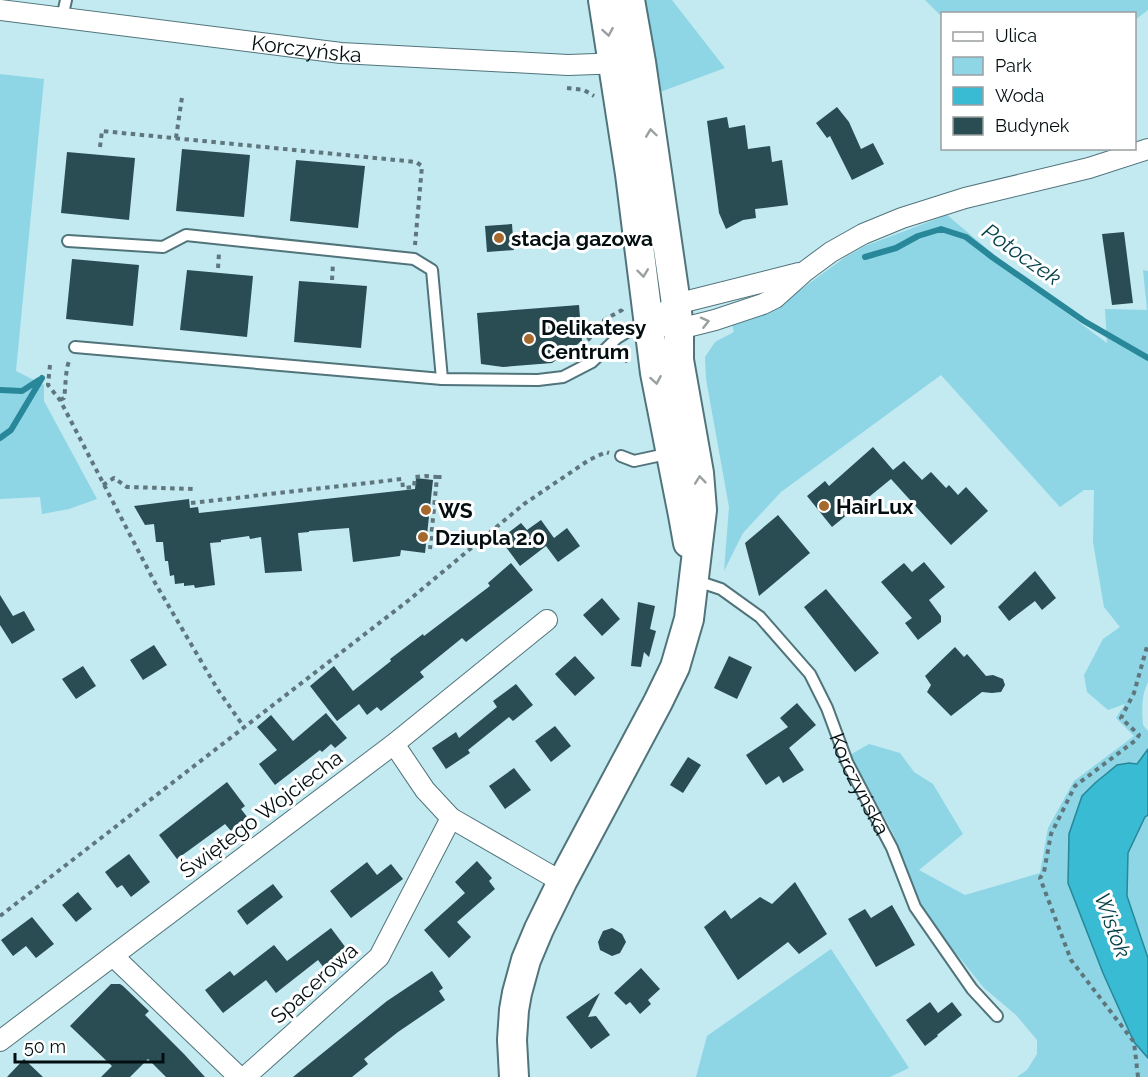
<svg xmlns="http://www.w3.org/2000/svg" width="1148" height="1077" font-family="Raleway,sans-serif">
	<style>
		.green { fill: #8ed6e5 }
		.water { fill: #38bbd3; stroke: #288799; stroke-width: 1.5 }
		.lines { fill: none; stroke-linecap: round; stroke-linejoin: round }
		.stream { stroke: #288799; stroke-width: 6 }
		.building { fill: #2a4c53 }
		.lane-casing { stroke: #51747b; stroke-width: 14 }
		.street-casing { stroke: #51747b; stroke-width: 22 }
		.secondary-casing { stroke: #51747b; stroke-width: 32 }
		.path { stroke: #5e767c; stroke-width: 4; stroke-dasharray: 4.5 4.5; stroke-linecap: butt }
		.lane { stroke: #fff; stroke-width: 10 }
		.street { stroke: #fff; stroke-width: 20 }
		.secondary { stroke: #fff; stroke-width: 28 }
		.oneway { stroke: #9a9fa0 }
		.poi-dot { fill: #a6692d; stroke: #fff; stroke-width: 2 }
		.labels { text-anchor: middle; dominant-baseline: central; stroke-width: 6; stroke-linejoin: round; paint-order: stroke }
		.street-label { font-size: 21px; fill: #030e11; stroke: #fff }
		.poi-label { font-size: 21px; font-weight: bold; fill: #030e11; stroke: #fff; text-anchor: start }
		.water-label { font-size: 22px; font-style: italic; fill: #033f49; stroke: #fff }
	</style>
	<rect width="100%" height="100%" fill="#c3e9f1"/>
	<path class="green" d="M642,0H672L725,68L660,92Z
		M925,0H1148V10L1135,20L1134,14H942V17Z
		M0,74L44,79L16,371L44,385V401L97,499L69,509L42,514L40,497L0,499Z
		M947,215L1041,294L1107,343L1105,309L1147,310L1143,270L1148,271V682C1141,696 1142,710 1143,725L1148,731V749L1137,764C1119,761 1108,772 1095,783L1134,1042L1148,1058V1077H1017L1027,1070L1037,1054V1040L1016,1015L984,988L929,920L913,887L893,833L850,755L869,744L900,753L914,772L933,784L963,834L919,870L965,895L1040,873L1048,828L1074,781L1134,736L1116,718L1125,704L1108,710L1087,692L1084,675L1103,639L1120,627L1104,607L1093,542L1094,490H1084L1060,507L941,375L781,492L743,533L724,571L729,507L706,379L705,357L715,342L734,332L732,325L777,307L844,258L865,246Z
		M1148,815V958L1127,897L1128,853L1145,817Z
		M831,949L909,1068L890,1077H696L707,1036Z"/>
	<path class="water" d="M1148,749V815L1145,817L1128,853L1127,896L1148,958V1058L1134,1042L1103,973L1068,883L1069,834L1082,796L1095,783L1117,765L1129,763L1137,764Z"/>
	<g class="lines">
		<path class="stream" d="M865,257L896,248L918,236L941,229L966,237L992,257L1084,321L1148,358
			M0,390L22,391L39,380
			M0,438L11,430L42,378"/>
	</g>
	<path class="building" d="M837,107L849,122L861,149L873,143L884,164L852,180L830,136L827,138L816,123Z
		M727,117L729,128L745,125L748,149L770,146L772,162L782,160L788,205L755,209L756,218L743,220L726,229L719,213L707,121Z
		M182,149L250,155L244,217L176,211Z
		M67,152L135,158L129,220L61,213Z
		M296,160L365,166L358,228L290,221Z
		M512,224L514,250L487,252L485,226Z
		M1124,232L1133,303L1112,305L1102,234Z
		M72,259L139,265L133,326L66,319Z
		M187,270L253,276L247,337L180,330Z
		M299,281L367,286L361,348L294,342Z
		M579,305L582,341L552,363L503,367L481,364L477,313Z
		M873,447L893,470L904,461L922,480L931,472L946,488L949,485L958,495L966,487L988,511L951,545L891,479L832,527L807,496L825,481L829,486Z
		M416,478L433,480L425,553L401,550L400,556L353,562L349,528L309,531V532L298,533L302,571L265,573L261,537L250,539L249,536L221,540V542L210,543L215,585L195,588L194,585L184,586V583L175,584L174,575L170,576L168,561H165L163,542H156L154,524L145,525L134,506L189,499L190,508L198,507L199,513L415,489Z
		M778,515L810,553L759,596L745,543Z
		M541,520L554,538L567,528L580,546L558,562L546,546L520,566L500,539L521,523L527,530Z
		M924,562L945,587L929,600L941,616V622L918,640L905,623L912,618L881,582L904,563L912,572Z
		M511,563L533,590L466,642L462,638L420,672L424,677L381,711L377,707L367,715L359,704L337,721L310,686L334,666L353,691L391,661L390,659L423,634L424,636L490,586L488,583Z
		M1035,571L1056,598L1042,610L1035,601L1009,621L998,607Z
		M826,589L879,653L855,672L804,607Z
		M0,595L13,616L24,611L35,630L12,644L0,625Z
		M602,598L620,619L602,636L583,615Z
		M638,602L655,606L650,629L656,631L649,657L644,652L641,667L631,666Z
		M154,645L167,665L143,680L130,660Z
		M955,647L964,657L967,654L986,676L993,675L1003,679L1005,685L1001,692L992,693L982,692L951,716L927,692L931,685L925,676Z
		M575,656L595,678L575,696L555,674Z
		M729,656L752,667L737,699L714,688Z
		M83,666L96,686L76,699L62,679Z
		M516,684L533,705L513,721L509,717L468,750L470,753L446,769L432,748L456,732L459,738L497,707L493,701Z
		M797,703L816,725L789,748L804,770L783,783L779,776L766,785L746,755L788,727L780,718Z
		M326,713L347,738L335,748L331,744L322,752L320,750L275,785L259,764L277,750L257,727L271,715L293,741Z
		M555,726L571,746L551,762L535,741Z
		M688,757L701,765L683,793L670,785Z
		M514,768L531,790L505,809L489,786Z
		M227,782L245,806L241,809L248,818L231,831L225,824L177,859L159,835Z
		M129,854L150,882L131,897L122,885L117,888L105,872Z
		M477,861L492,878L489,881L495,889L457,922L471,937L449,958L424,930L465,893L455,882Z
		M367,862L377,875L391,864L403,879L351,918L330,891Z
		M795,882L827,934L799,954L788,942L738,980L704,927L725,910L731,919L760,897L772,904Z
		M273,884L283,897L247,925L237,911Z
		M78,892L92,909L76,922L62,905Z
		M892,905L915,945L876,967L848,919L865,909L871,918Z
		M32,917L54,944L36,958L26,946L13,956L1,940Z
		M331,928L349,952L339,960L341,962L327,972L318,960L276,993L266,980L223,1013L205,990L230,971L234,976L274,945L287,961Z
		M612,928L622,934L626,942L620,953L612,956L600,950L598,942L603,931Z
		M641,968L660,989L648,1000L651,1004L640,1014L630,1002L626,1005L614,993Z
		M432,971L443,988L439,991L445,1000L398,1032L364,1059L368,1064L352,1077H293L387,1001Z
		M111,984H120L123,986L149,1011L145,1015L184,1054L205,1077H166L148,1059L130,1077H101L112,1066L70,1026Z
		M600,993L588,1017L596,1016L610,1035L591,1049L566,1017Z
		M930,1002L938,1013L952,1002L962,1015L937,1035L938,1036L925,1046L906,1020Z
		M24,1059L43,1077H7Z"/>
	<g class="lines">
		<g class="lane-casing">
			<g id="lane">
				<path d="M62,18L66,0"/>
				<path d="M68,241L163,247L186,235L414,259L432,270L442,379"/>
				<path d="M75,347L442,379L538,380L563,377L592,362L617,338L630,330L648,322"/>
				<path d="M621,456L634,461L671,453"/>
				<path id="s1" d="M694,580L721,589L760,617L810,674L827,708L847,762L892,848L915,907L972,989L997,1016"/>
			</g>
		</g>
		<g class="street-casing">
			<g id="street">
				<path id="s2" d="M0,10L341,53L568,65L624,63"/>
				<path d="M666,311L676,304L799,273"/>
				<path d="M668,327L679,329L715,320L763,304L775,298L804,272L831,252L863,234L902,218L965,198L1089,168L1148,149"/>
				<path d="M394,744L425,790L451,818L562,882"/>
				<path d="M113,956L239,1077"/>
				<path d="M0,1041L394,744L547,620"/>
				<path d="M245,1077L379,957L451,818"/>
			</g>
		</g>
		<g class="secondary-casing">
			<path id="secondary" d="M603,0L630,174L655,373L683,515L688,543
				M514,1077L512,1040L514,1010L517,993L526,960L539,929L562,882L658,702L675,667L689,619L702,510L699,473L679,360V329L676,304L641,62L630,0"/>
		</g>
		<path class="path" d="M567,88L584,90L594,96
			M176,138L182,97
			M100,147L102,131L416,162L422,166L415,245
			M218,268L219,253
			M332,280L333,263
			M610,328L604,320L622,310L624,307
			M622,350L628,364H630
			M574,352L589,339L604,320
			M50,365L48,385L60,400L154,581L218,690L244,727
			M60,400L64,398C66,386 65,369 70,359
			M437,477H445
			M103,485L114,478L127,487L195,489
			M191,503L402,479L403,488L414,487L415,477L426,476L437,477L430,549
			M0,916L409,600L524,504L589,460L606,452L609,453
			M1138,1077L1134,1042L1071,960L1040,878L1044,872L1051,834L1075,786L1136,740L1139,735L1121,718L1134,693L1148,643"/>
		<use href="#lane" class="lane"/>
		<use href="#street" class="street"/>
		<use href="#secondary" class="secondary"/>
	</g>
	<defs><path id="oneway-chevron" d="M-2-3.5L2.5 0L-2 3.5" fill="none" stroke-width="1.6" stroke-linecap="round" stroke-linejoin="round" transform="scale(1.5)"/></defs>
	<g class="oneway">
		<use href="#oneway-chevron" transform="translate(608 32) rotate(80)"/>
		<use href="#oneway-chevron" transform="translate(651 133) rotate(-98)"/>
		<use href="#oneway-chevron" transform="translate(643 273) rotate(83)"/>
		<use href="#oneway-chevron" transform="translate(705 322) rotate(-14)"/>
		<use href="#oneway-chevron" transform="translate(656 380) rotate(80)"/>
		<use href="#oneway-chevron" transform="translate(700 480) rotate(-96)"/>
	</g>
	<g class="poi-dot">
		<circle cx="499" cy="238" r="6"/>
		<circle cx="529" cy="339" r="6"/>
		<circle cx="824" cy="506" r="6"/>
		<circle cx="426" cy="510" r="6"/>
		<circle cx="423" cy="537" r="6"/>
	</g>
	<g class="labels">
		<g class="street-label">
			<text stroke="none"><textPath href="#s2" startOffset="309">Korczyńska</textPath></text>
			<text stroke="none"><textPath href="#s1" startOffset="273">Korczyńska</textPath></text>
			<text transform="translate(261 814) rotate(-37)">Świętego Wojciecha</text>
			<text transform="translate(314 983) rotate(-42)">Spacerowa</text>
		</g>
		<g class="poi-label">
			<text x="511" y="238">stacja gazowa</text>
			<text x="541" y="327">Delikatesy<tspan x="541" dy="24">Centrum</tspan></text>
			<text x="836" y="506">HairLux</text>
			<text x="438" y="510">WS</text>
			<text x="435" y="537">Dziupla 2.0</text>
		</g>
		<g class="water-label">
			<text transform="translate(1022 254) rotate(35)">Potoczek</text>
			<text transform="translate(1113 925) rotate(70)">Wisłok</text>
		</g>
	</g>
	<rect x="941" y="12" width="195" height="138" fill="#ffffff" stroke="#9a9fa0" stroke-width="1.5"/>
	<rect x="953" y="32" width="30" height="9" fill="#ffffff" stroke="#9a9fa0" stroke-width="1.5"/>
	<text x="995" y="42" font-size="18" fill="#030e11">Ulica</text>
	<rect x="953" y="57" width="30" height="18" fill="#8ed6e5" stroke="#9a9fa0" stroke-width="1.5"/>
	<text x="995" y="72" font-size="18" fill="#030e11">Park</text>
	<rect x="953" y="87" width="30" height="18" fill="#38bbd3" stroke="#9a9fa0" stroke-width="1.5"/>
	<text x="995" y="102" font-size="18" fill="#030e11">Woda</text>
	<rect x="953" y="117" width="30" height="18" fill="#2a4c53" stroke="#9a9fa0" stroke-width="1.5"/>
	<text x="995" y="132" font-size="18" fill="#030e11">Budynek</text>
	<path d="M15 1053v9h148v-9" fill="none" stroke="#030e11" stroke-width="3"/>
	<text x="24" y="1053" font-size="18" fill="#030e11" stroke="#ffffff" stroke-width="4.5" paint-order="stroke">50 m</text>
</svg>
